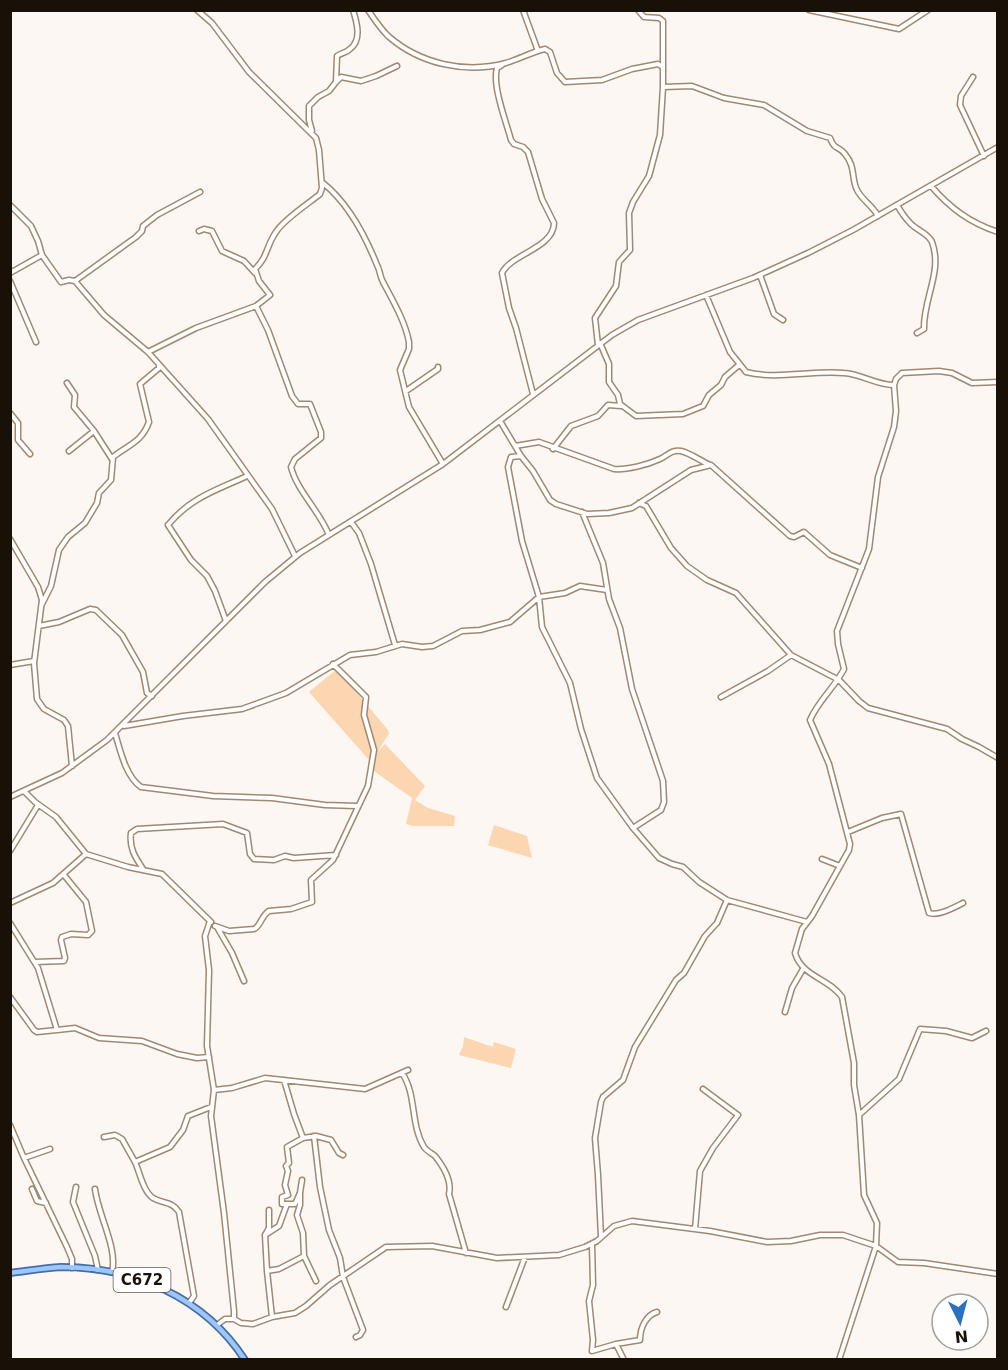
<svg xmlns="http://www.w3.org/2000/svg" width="1008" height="1370" font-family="'DejaVu Sans',sans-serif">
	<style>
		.green { fill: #fcd5b1 }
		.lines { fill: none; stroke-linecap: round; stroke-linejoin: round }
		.minor-casing { stroke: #a18871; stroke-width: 7 }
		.major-casing { stroke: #446fa5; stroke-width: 8 }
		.minor { stroke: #fff; stroke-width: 4 }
		.major { stroke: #9dc7fc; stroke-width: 4.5 }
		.labels { text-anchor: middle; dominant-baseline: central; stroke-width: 6; stroke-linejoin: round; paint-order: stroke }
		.shield { fill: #fff; stroke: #5e5852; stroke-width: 1.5 }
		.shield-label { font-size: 15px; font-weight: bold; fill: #191008 }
	</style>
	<rect width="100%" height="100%" fill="#fcf7f2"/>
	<path class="green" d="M337,669L388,730L389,734L377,752L385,744L425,786L415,800L428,808L455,816L454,826H413L406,824L412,798L371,769L375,755L369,760L309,692Z
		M494,825L527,836L532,858L488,845Z
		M464,1037L493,1047L494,1042L516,1049L511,1068L459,1055L463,1046Z"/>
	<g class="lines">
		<g class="minor-casing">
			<path id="minor" d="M368,10C374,19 380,28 388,36C420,64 465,74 506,63C519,59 532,52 545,49L550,52L557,73L565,82L602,80L632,69L658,64L663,67V87L692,86L724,98L764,105L807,131L830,138C835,151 838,145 845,154C856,167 851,178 857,190C862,200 873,206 878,216
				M523,10L538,51
				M638,10L644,17L659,18L663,21V66
				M809,10L899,29L928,10
				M502,65L497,68C492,86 506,121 511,140L514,144L523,147L528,152L542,199L554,223C554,248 511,254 502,273L509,308L516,328L533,394
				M973,77L961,96L960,105L984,156
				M337,81L341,77L361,81L376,76L397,66
				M312,131L309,120V106L318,97L329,91L336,82L337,56C341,53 346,53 350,49C362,40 357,23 353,10
				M323,183C348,203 365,235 377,265C380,270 380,277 383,282C393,301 405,321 409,342V349L400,370L409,407L443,464
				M931,186C950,208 970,223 998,232
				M10,205L31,226L38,241L42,255L61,282L69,280L75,281L104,315L148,352L208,419L272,509L295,556
				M897,205C901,212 905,218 911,224C917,230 929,234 932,242C943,271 923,299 924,329L917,333
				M199,231L204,229L212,231L222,251L244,261L255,273
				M10,273L42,255
				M760,275L774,314L783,320
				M10,281L36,342
				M75,281L136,237L142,231L143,226L157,215L200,192
				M706,295L730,352L746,372C777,380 812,370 844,373C862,374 876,385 894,385
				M256,306L268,330L292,396L298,404H310L321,432V438L295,459L291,467C297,491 319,510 329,535
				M600,343L609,364V382L618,395L620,404L636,416L683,414L703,406L709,395L721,385L725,377L739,365
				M598,345L595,318L616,286L619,262L630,250L629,213L633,202L649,176L660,135L663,87
				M148,352L196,328L256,306L270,295L259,281L255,269C268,257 266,246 276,232C284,219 308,204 320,194L322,188L319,150L316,138L249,72L212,23L197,10
				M67,383L75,395L74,407L94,431L112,459
				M406,391L438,369V367
				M10,413L18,423V440L30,454
				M500,421L521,456L533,471L550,500L556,504L587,514L609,513L632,508L691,470L711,465L790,536L794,537L804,532L830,555L862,568
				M515,446L539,442L614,469C627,470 647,465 660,459C667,456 672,449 681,451C690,453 701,461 710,465
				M553,449L571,426L598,416L608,405L621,406
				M69,451L94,431
				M521,456L511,457L508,467L522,541L539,597L542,627L570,683L581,729L597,778L633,828L659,858L672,864L683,867L699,882L727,900L807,922
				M639,503L646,506L671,548L687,566L707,580L736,593L791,655L839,680L859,701L868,708L947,729L962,739L979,747L998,758
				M582,512L603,563L609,599L620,628L632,689L663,781L664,802L661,810L633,828
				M351,522L359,533L371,564L395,645
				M10,539L38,587L42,600L34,663L37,699L44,709L64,720L68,726L72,766
				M42,604L51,586L59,550L68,537L85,523L97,503L99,493L111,480L113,457C128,445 142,442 149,422L140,384L159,368V365
				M226,621L215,591L207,576L191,560L168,525C191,497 217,490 247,476
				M39,626L59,622L90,609L96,610L122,635L143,672L147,693L152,696
				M10,665L34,661
				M721,697L768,671L791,655
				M124,726L183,716L242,709L286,693L350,655L376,652L402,644L422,647L433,646L462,631L480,630L510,622L539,597L565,593L580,586L607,590
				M115,733C120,750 126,777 141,787L213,796L272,798L325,805L357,806
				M25,792L35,802L56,817L86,854L128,867L162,874L211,922
				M10,797L62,773L107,740L265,582L300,553L443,464L612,335L638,320L753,278L808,253L853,230L998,147
				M848,832L882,818L901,814L929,913C939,916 953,908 963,903
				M10,851L38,805
				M822,859L840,866
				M143,869C135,857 129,848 131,833L137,829L223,824L247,833L250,854L254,859L274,860L285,856L294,858L336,855
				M10,903L53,883L86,854
				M210,921L205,936L209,970L207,1046L214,1090L211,1116L224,1213L234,1311V1319H225L217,1325
				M10,923L38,968L57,1030L75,1028L99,1038L142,1041L177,1054L197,1058L209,1057
				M215,926L229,931L254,929C261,926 261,916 269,911L291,909L312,902L311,880L333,860L368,786L374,750L364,715L366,697L333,664
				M217,927L232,953L244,981
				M35,962L64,961L65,958L61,940L62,937L71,934L88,935L92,931L86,902L64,875
				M10,997L34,1030L37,1032L57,1030
				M785,1012L792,988L803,969
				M402,1073C417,1095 410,1124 424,1147C427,1151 431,1153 435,1156C443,1166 452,1181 449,1194L466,1253
				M214,1090L232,1088L265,1078L365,1089L408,1070
				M859,1115L899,1079L920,1029L946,1031L972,1038L986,1031
				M10,1125L24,1158
				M314,1136L320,1187L329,1230L340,1258L343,1277L363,1330L360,1335L356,1337
				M104,1137L115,1135L122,1139L135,1162
				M303,1138L316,1136L331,1140L339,1153L343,1155
				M50,1149L24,1158L67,1247L72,1259V1268
				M76,1187L73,1202L95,1256L98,1270
				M32,1189L37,1201L46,1203
				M95,1189C98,1215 118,1248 112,1272
				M300,1193L302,1180
				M269,1210V1228L265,1235L279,1226L287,1204H282V1197L288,1195L285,1185L288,1171L286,1166L289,1163L287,1147L303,1138L294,1114L284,1080
				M695,1229L700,1171L713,1148L738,1115L703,1089
				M265,1235L267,1271L279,1269L304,1256L303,1233L297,1215L300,1205V1193L295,1204H287
				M601,1237L598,1175L595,1138L601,1102L603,1097L623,1080L635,1047L676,980L684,973L705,936L717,923L727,900
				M592,1244L593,1285L589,1301L593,1340L592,1351L616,1344L624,1360
				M304,1256L316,1281
				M267,1271L272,1317
				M189,1303L194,1296L179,1212C172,1201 163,1204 153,1198C143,1191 140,1173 135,1162L170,1147L183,1130L188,1116L211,1107
				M506,1307L525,1257
				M234,1319L241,1323L253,1324L272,1317L295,1313L306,1306L330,1285L386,1247L432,1246L497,1258L559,1255L585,1247L597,1241L614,1226L632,1221L710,1231L767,1242L791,1241L820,1235H843L876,1246L898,1262L924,1263L998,1274
				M616,1344L640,1340C640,1328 646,1315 657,1312
				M839,1360L876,1246L877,1223L864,1195L859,1115L854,1085V1063L842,997C829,978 802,977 795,953L802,929L812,916L849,850L850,844L829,764L810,720C818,701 835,687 844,669L838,644L837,631L869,549L878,477L894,427L896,411L894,385L896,379L902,373L939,371L952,373L972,383L998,382"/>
		</g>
		<g class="major-casing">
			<path id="major" d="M10,1273C27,1271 44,1268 61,1267C134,1267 204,1297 245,1360"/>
		</g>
		<use href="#minor" class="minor"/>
		<use href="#major" class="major"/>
	</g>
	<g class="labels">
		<rect class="shield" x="113.5" y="1268" width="57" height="24" rx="4.5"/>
		<g class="shield-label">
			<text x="142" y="1280">C672</text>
		</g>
	</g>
	<rect width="1008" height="1370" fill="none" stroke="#191008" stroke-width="24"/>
	<g transform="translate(960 1322) rotate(174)"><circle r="28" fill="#ffffff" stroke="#a39f9c" stroke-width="1.5"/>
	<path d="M0-4.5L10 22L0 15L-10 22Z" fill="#2b70c1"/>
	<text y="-9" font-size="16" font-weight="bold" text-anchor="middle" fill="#191008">N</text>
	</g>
</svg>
